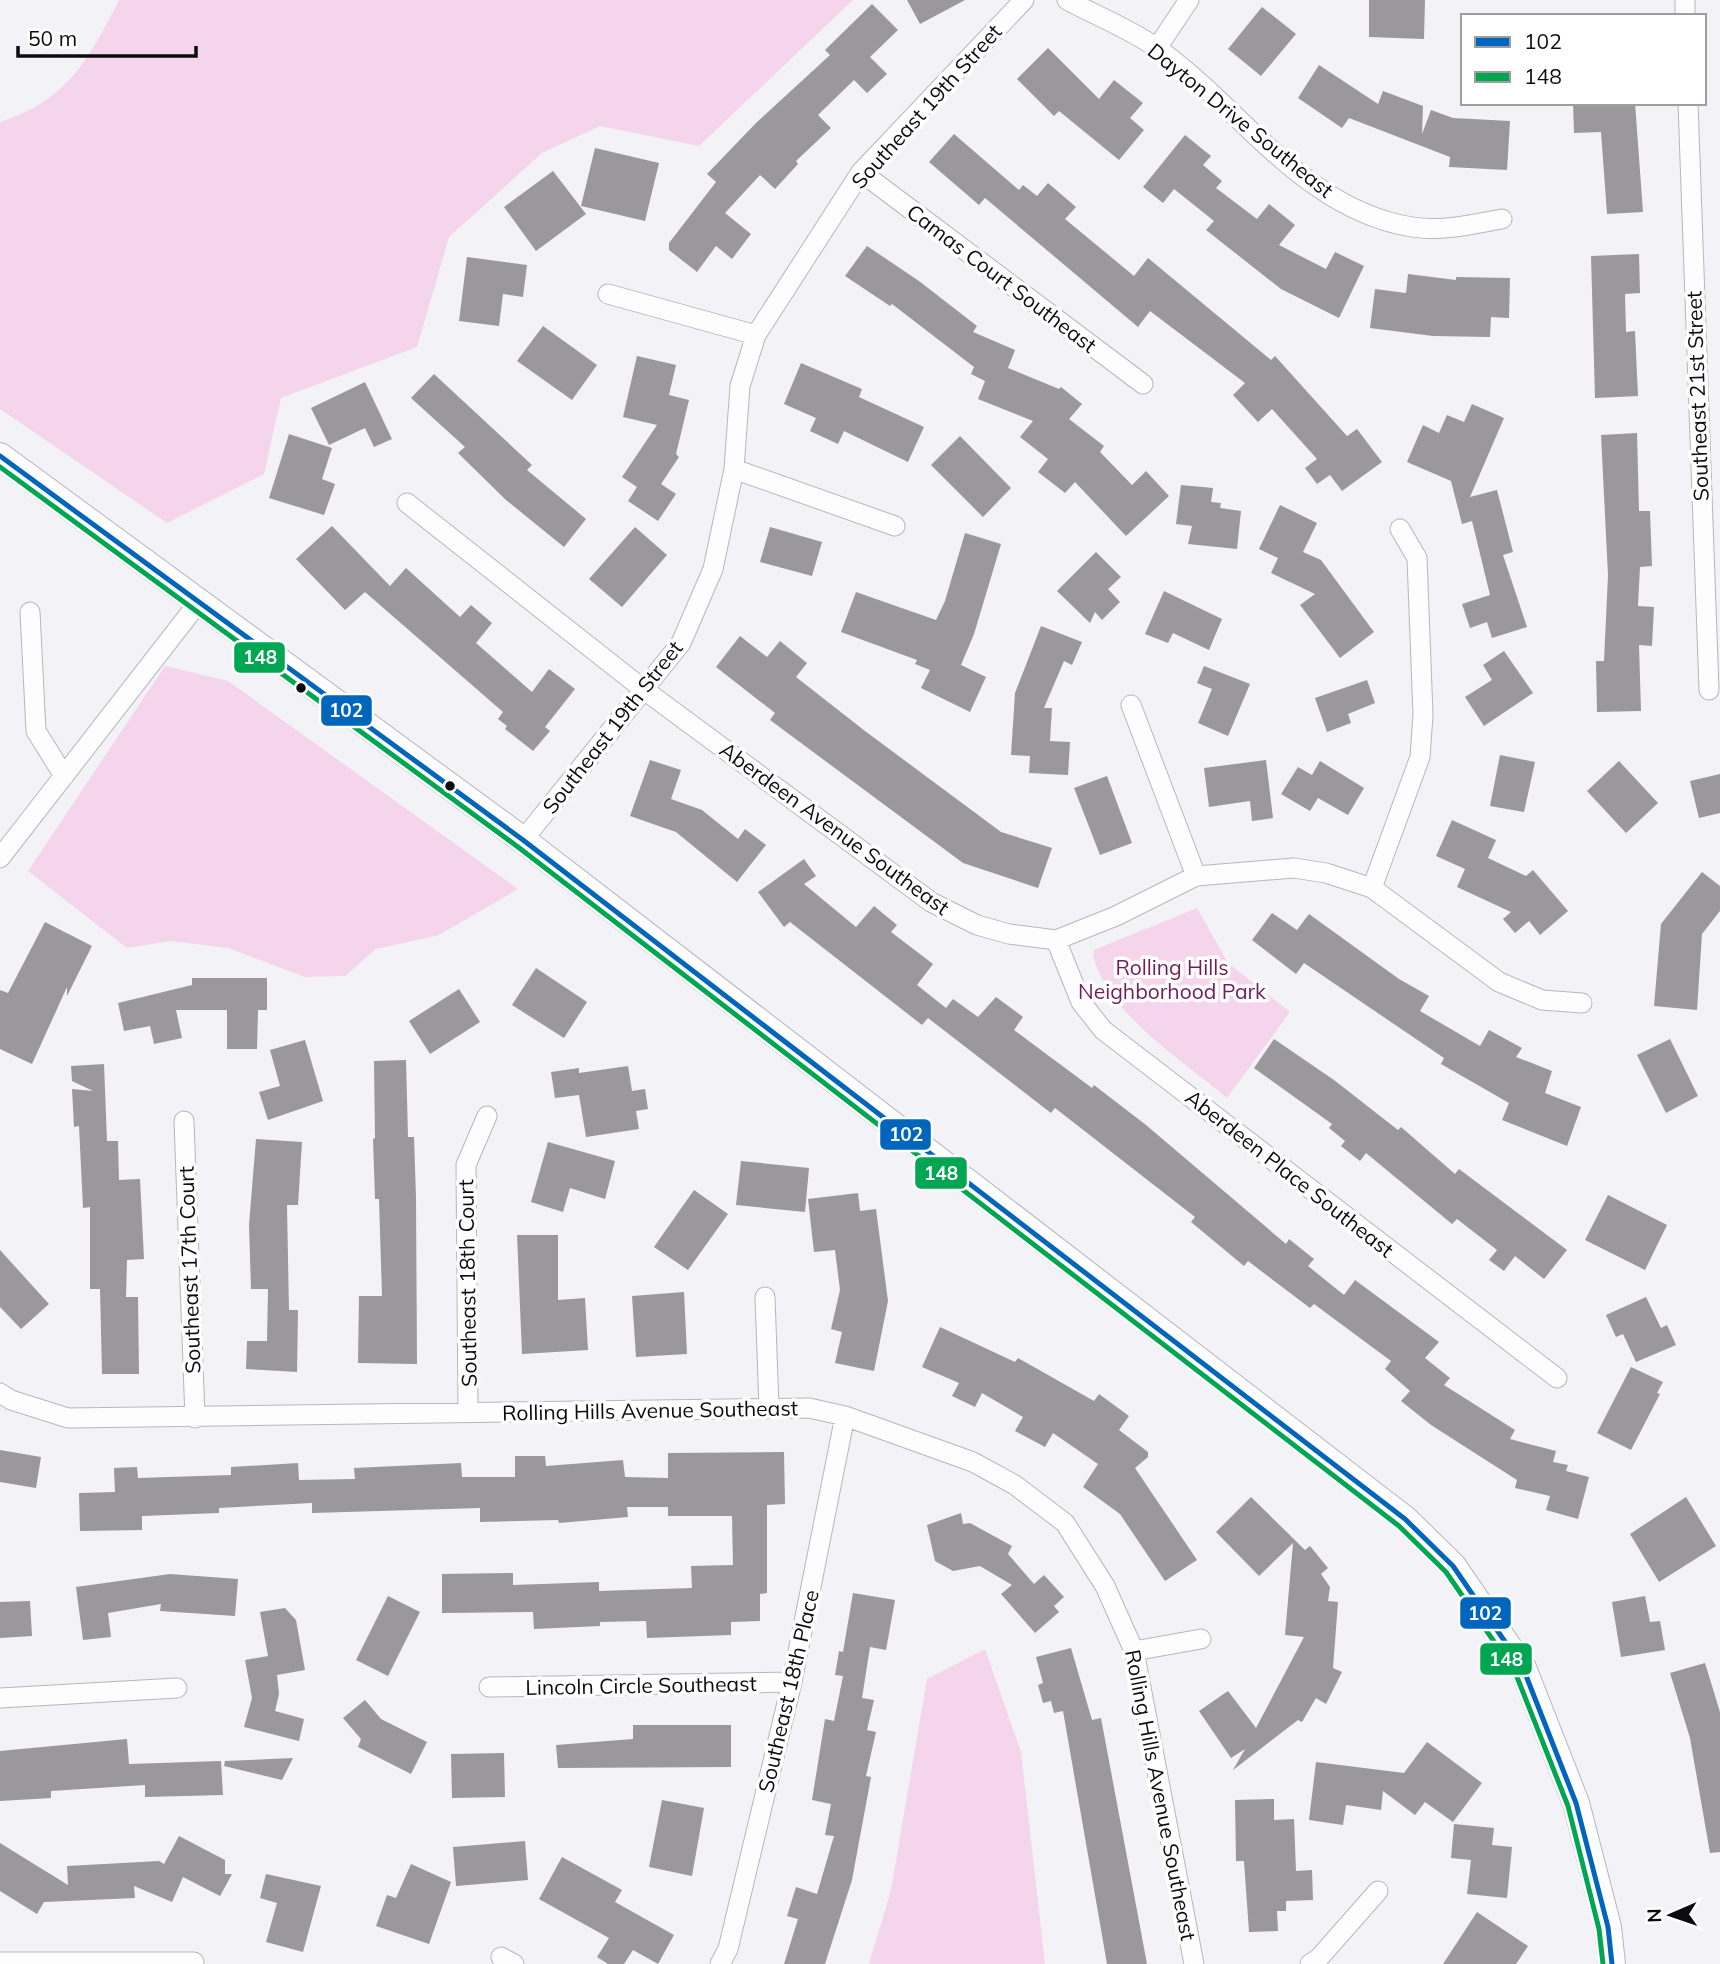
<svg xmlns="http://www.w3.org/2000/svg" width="1720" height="1964" font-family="Mulish,sans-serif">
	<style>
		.green { fill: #f5d5ec }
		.building { fill: #9a989c }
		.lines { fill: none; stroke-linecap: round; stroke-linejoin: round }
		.street-casing { stroke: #b7b6ba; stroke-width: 21 }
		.secondary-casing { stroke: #b7b6ba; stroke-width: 28 }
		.street { stroke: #fdfdfe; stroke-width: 19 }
		.secondary { stroke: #fdfdfe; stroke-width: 26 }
		.bus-1-casing { stroke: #fff; stroke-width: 10 }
		.bus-2-casing { stroke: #fff; stroke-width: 10 }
		.bus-1 { stroke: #0065bd; stroke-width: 5 }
		.bus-2 { stroke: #00a651; stroke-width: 5 }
		.bus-dot { fill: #0c0c0e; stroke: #fff; stroke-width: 2.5 }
		.labels { text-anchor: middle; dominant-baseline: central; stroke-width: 7; stroke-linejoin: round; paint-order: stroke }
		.street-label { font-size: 21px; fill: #0c0c0e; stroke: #fff }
		.park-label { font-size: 21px; fill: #711c5b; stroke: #fff }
		.line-badge { stroke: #fff; stroke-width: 2.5 }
		.badge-label { font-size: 19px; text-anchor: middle; font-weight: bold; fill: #fff }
	</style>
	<rect width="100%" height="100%" fill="#f3f2f7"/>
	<path class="green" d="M119,0H853L699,146L600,126L542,153L449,237L417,347L281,398L264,474L167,523L0,409V122C68,100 88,60 119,0Z
		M165,666L228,681L518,889L439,935L376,949L345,976L305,977L228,948L170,941L127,948L28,871Z
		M1197,908L1228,963L1290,1012L1227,1098C1182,1060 1109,1015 1093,956L1094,950Z
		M985,1649L1021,1752L1045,1964H869L891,1890L927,1679Z"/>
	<path class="building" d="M907,0H965L920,24Z
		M1369,0H1425L1424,39L1369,37Z
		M872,4L898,30L870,57L887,74L867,93L854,80L818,115L831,128L796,161L798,164L775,189L760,175L725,213L751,234L732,259L716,246L697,272L669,250V243L716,182L707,174L756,123L830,55L825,50Z
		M1262,7L1296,34L1261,76L1228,49Z
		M1048,48L1099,99L1114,80L1143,103L1130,118L1144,130L1119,160L1059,111L1054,116L1017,79Z
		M1319,65L1378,104L1383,91L1423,106L1422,134L1431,110L1453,118L1510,121L1507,170L1449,167L1450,157L1349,118L1342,128L1298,98Z
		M1573,103H1635L1643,212L1607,214L1601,132L1574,133Z
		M954,134L1019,190L1023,185L1037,196L1048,183L1076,207L1065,219L1134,276L1148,258L1271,360L1275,356L1347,436L1357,429L1382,462L1342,491L1330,475L1317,484L1305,468L1317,459L1272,409L1258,422L1233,395L1245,383L1150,311L1138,327L985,198L979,205L929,162Z
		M1185,135L1211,156L1203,165L1222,181L1216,188L1257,219L1269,204L1295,225L1279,245L1326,269L1335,252L1364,266L1339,318L1281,289L1206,230L1214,221L1174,189L1163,203L1143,187Z
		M595,148L659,163L645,221L581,206Z
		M553,171L586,214L536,251L504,207Z
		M867,246L919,281L977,326L973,332L1015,350L1008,368L1059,389L1061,387L1082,404L1069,419L1104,446L1100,452L1132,485L1146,471L1169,496L1126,536L1075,482L1065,493L1038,472L1048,459L1020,437L1033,421L978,399L985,381L971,374L974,367L892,304L890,306L845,276Z
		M1639,254L1640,293L1625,294L1626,332L1635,331L1638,396L1595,398L1591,256Z
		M467,257L527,265L523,297L503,294L499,326L459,321Z
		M1408,274L1456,280V277L1510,278L1509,318L1491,317L1490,337L1433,336L1370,328L1375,289L1406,293Z
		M543,326L597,365L572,400L517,361Z
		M637,356L676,365L669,395L689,400L676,454L679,457L661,484L676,494L658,521L628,501L637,487L622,477L657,425L623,417Z
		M801,363L862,389L859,397L924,427L908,462L844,431L838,444L810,431L816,418L784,404Z
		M434,374L532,465L527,470L586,519L564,547L506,500L458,453L465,447L411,398Z
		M365,382L392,439L374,447L365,428L329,445L311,408Z
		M1472,404L1504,418L1470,497L1497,490L1513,552L1503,555L1527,627L1492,638L1487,622L1470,628L1462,604L1490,595L1472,521L1462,524L1451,481L1407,462L1423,425L1439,433L1447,415L1464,422Z
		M1637,433L1639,511H1650L1652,566L1640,567L1638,606L1654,607L1652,646L1639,645L1641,711L1597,712L1596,661H1604L1608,575L1601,435Z
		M289,434L332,448L322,479L335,484L324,515L269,498Z
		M960,436L1011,488L983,517L931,465Z
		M1181,485L1213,488L1211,502L1221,503L1220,508L1241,511L1237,549L1188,544L1192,526L1176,524Z
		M1280,505L1317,523L1303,552L1321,560L1374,632L1340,658L1300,605L1315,594L1271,573L1278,558L1259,549Z
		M332,526L390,586L406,568L460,617L471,605L492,623L476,643L532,692L549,669L575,689L545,727L550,731L533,751L505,729L507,726L498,719L503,712L365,592L345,610L296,559Z
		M635,527L667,555L622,607L589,579Z
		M770,527L822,542L812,576L760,562Z
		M965,533L1001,544L974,634L961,665L986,677L970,712L921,688L930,670L915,664L917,660L841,632L856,592L936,620L945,601Z
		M1096,552L1121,577L1108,589L1120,602L1102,620L1095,612L1090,623L1057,591Z
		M1164,591L1222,619L1209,650L1173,633L1168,643L1145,634Z
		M1041,626L1082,642L1072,665L1064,661L1044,708H1052L1050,741L1070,742L1068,775L1029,773L1030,756L1011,755L1015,693Z
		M740,636L767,657L780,641L807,663L796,677L865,731L1001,832L1052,848L1038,888L963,863L770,720L775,713L716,667Z
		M1504,651L1533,693L1484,726L1465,697L1492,680L1483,665Z
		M1204,666L1250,684L1228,736L1198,723L1212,689L1197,683Z
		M1367,680L1375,703L1348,714L1351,723L1327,732L1315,698Z
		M1500,755L1535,762L1524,812L1490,806Z
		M650,760L681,770L671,799L702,810L738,839L745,829L766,845L737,882L676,832L630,816Z
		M1266,760L1273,818L1252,821L1250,801L1209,807L1204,768Z
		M1320,761L1364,788L1348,815L1318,798L1310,811L1281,794L1298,767L1312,775Z
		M1619,761L1658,803L1626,833L1587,791Z
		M1720,774V813L1699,818L1690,781Z
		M1107,776L1132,843L1100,855L1074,788Z
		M1452,820L1496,840L1488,858L1526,876L1533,870L1568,911L1540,935L1529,921L1515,933L1503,919L1511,912L1457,887L1465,869L1436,856Z
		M804,859L816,876L804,884L856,927L874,906L897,925L891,932L933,964L917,985L946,1008L953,999L978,1017L996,997L1023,1017L1014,1030L1092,1088L1094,1085L1146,1125L1286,1244L1289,1239L1314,1259L1308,1266L1344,1295L1355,1280L1439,1342L1425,1358L1450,1378L1444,1385L1515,1430L1510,1439L1556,1451L1553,1462L1568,1465L1566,1471L1589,1477L1578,1519L1546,1510L1550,1496L1515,1488L1517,1480L1431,1425L1401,1401L1410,1391L1385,1369L1391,1361L1314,1304L1310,1308L1248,1261L1244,1266L1191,1222L1195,1217L1055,1108L1051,1113L928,1018L922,1025L790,922L784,927L758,892Z
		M1702,872L1720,886V911L1702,934L1697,1010L1654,1006L1661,924Z
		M1272,913L1297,930L1309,914L1399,979L1429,996L1420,1011L1480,1046L1489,1030L1522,1048L1516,1057L1552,1071L1545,1093L1581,1107L1567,1146L1502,1120L1509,1103L1441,1064L1444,1058L1304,963L1296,974L1252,940Z
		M45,922L92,946L67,996V987L32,1064L0,1049V990L8,993Z
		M536,968L587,1002L564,1038L512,1005Z
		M192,978H267V1010H258L257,1049H227V1010H176L182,1038L154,1044L150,1026L124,1031L118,1003L192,985Z
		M459,989L480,1022L430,1054L409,1021Z
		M1274,1039L1334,1080L1398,1130L1401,1127L1455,1174L1459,1169L1567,1250L1544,1279L1515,1256L1504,1271L1489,1260L1497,1250L1457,1219L1452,1224L1366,1153L1360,1161L1341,1146L1345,1141L1329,1128L1332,1124L1254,1068Z
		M1670,1039L1698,1096L1666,1113L1637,1055Z
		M305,1040L323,1101L268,1120L259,1092L280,1086L270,1050Z
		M406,1060L408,1137H414L416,1197L417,1364L358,1363L359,1296H382L379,1199H375L373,1139L375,1138L374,1061Z
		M104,1064L107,1141H118L119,1180L140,1179L144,1259L127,1260L126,1297H138L139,1374H102L100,1289H90V1207L83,1208L79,1126L74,1127L72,1089L93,1091L72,1081L71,1066Z
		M628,1066L632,1091L645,1089L648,1109L636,1111L639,1129L586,1137L579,1095L555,1098L551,1072L579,1068V1073Z
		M256,1139L302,1142L298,1205H287L289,1310H298L297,1372L246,1369L247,1341H267L268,1289H251L249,1225Z
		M548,1142L615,1161L605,1199L570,1188L563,1212L531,1202Z
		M741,1161L809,1168L805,1212L736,1205Z
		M694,1190L728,1214L688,1270L654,1247Z
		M858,1193L860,1211L876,1209L888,1301L874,1371L835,1363L842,1332L831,1329L840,1290L835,1250L814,1252L808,1199Z
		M1608,1195L1667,1225L1645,1270L1585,1240Z
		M517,1235H558V1300L585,1298L588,1350L522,1354Z
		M0,1250L49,1304L21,1329L0,1307Z
		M684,1292L687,1354L636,1357L632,1296Z
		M1646,1297L1661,1328L1667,1325L1676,1345L1636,1362L1623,1334L1616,1337L1606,1315Z
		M940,1327L1015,1362L1018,1358L1094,1401L1099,1394L1129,1416L1119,1430L1148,1452V1457L1135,1468L1197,1560L1165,1581L1120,1514L1083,1487L1098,1464L1053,1433L1045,1447L1015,1431L1023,1417L982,1393L975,1407L952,1396L959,1383L922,1367Z
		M1631,1367L1663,1382L1657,1393L1660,1394L1631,1450L1597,1433Z
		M0,1450L41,1457L36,1488L0,1482Z
		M784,1452L785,1504L767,1505V1593L760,1594V1621L731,1622V1635L647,1638L646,1621L600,1622V1626L534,1629L533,1612L442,1613V1574L513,1573V1585L599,1582V1591L692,1588L691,1566L733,1565L732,1516H668V1507H627L628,1517L559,1523L558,1520L480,1522V1508L312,1513V1503L219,1508V1513L142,1516V1530L80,1531L79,1493L115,1492L114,1468L137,1467L138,1478L231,1475V1467L298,1463L299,1480L355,1479L354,1468L461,1463L462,1477H515V1456H545L546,1466L623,1460L625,1477L668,1478V1453Z
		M1251,1497L1305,1550L1310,1546L1328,1568L1321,1574L1330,1587L1328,1601L1338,1602L1333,1668L1342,1672L1326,1704L1316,1698L1302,1722L1298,1720L1233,1770L1245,1749L1231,1758L1199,1711L1228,1691L1256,1728L1304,1637L1285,1635L1293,1543L1259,1576L1216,1532Z
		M1686,1497L1716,1546L1659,1582L1630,1534Z
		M961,1513L963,1524L970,1523L1012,1546L1008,1554L1034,1584L1044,1575L1064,1597L1054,1606L1059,1612L1035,1633L1001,1594L1012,1585L980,1566L953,1571L935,1561L927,1525Z
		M170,1574L238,1579L235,1616L160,1611L161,1604L108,1613L111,1637L83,1640L76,1587Z
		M853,1593L895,1600L886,1650L870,1647L862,1698L874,1700L867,1730L876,1732L866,1776L871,1777L852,1880L825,1964H784L798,1919L787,1916L796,1887L817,1894L834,1836L825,1835L831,1804L812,1800L825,1719L834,1721L843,1676L835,1675L839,1651L843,1652Z
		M388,1596L420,1612L388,1676L356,1660Z
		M1645,1596L1650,1622L1660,1621L1665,1650L1621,1657L1612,1602Z
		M30,1601L32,1636L0,1638V1602Z
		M285,1608L296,1620L305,1670L277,1675L279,1694L275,1711L304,1719L299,1741L244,1727L252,1698L245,1660L268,1656L260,1612Z
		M1071,1648L1092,1720L1101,1718L1147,1964H1107L1063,1711L1054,1713L1051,1701L1043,1703L1038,1685L1043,1683L1036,1657Z
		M1705,1663L1720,1712V1852L1710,1853L1690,1738L1670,1673Z
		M365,1700L381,1719L427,1742L411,1774L358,1747L361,1739L343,1718Z
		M633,1725H731V1767L558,1768L556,1745L633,1739Z
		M127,1739L129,1764L221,1761L223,1795L145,1797V1785L51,1791V1798L0,1801V1751Z
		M1427,1742L1482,1783L1453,1822L1425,1802L1415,1815L1383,1791L1381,1810L1346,1805L1343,1825L1309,1820L1316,1762L1404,1773Z
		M504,1753L505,1797L452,1798L451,1754Z
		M293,1758L282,1780L224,1766L225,1761Z
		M1274,1799V1820L1294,1819L1296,1871L1312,1870L1313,1900L1286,1901V1911H1277L1278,1931L1249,1932L1244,1861H1236L1235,1800Z
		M662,1800L704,1808L692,1876L649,1867Z
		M1454,1824L1494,1828L1492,1845L1512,1847L1507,1898L1467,1894L1471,1860L1451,1858Z
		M179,1836L225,1860V1874H232L220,1896L183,1877L172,1902L134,1886L135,1898L44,1902L37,1914L0,1891V1843L68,1885L67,1866L159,1861L164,1864Z
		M525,1841L528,1880L456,1886L453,1847Z
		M562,1857L622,1890L615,1902L674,1935L658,1964L633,1950L624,1964H608L597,1957L609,1938L539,1899Z
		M411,1864L451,1882L429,1944L376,1926L387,1895L396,1898Z
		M266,1874L321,1886L303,1952L266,1942L277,1903L260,1898Z
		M1477,1912L1528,1946L1516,1964H1443Z"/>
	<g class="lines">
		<g class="street-casing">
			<path id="street" d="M1067,0C1097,16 1130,29 1157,48C1241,108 1304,210 1412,227C1442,232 1473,224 1502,219
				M1685,0V16
				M1157,48L1189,0
				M1688,103L1709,690
				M861,172L1143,384
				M608,294L756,335
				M734,469L895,526
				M407,503L643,689L931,902L977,925L1009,934L1056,940L1116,916L1196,876L1294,868L1326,873L1372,888L1499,982L1542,1000L1582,1003
				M30,612L36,731L64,776
				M1131,705L1196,876
				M523,840L681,643L713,569L734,469L740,386L756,335L861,172L1024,0
				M0,858L198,603
				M1372,888L1420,757L1423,715L1417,558L1400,529
				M1056,940L1081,1002L1103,1030L1557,1378
				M184,1121L195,1418
				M765,1297L769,1407
				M0,1393L11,1400L68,1418L809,1408L845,1416L973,1462L1015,1485L1065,1523L1105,1586L1134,1651L1194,1964
				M468,1412L466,1165L487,1116
				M1134,1651L1201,1639
				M489,1687L792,1682
				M0,1698L177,1688
				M501,1957L514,1964
				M0,1962H194
				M720,1964L728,1949L792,1682L845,1416
				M1310,1964L1319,1958L1378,1891"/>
		</g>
		<g class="secondary-casing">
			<path id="secondary" d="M0,456L523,840L1405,1519L1453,1566L1523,1668L1576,1803L1608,1927L1612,1964"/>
		</g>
		<use href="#street" class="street"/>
		<use href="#secondary" class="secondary"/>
		<g class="bus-1-casing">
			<path id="bus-1" d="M0,456L523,840L1405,1519L1453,1566L1523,1668L1576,1803L1608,1927L1612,1964"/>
		</g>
		<g class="bus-2-casing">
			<path id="bus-2" d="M0,467L518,847L1399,1526L1446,1572L1515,1672L1568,1806L1599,1929L1603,1964"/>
		</g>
		<use href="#bus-1" class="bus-1"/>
		<use href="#bus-2" class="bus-2"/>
	</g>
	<g class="bus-dot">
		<circle cx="301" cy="688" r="6"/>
		<circle cx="450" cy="786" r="6"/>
	</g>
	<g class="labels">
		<g class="street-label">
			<text transform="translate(926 106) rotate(-48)">Southeast 19th Street</text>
			<text transform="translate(1241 120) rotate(39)">Dayton Drive Southeast</text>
			<text transform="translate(1002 278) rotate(37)">Camas Court Southeast</text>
			<text transform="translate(1697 396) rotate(-92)">Southeast 21st Street</text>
			<text transform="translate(612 727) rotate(-52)">Southeast 19th Street</text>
			<text transform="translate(835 828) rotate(36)">Aberdeen Avenue Southeast</text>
			<text transform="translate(1290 1173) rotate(38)">Aberdeen Place Southeast</text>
			<text transform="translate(189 1270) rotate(-92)">Southeast 17th Court</text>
			<text transform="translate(467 1283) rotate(-91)">Southeast 18th Court</text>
			<text transform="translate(650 1410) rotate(-1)">Rolling Hills Avenue Southeast</text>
			<text transform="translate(641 1685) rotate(-1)">Lincoln Circle Southeast</text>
			<text transform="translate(788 1691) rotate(-77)">Southeast 18th Place</text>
			<text transform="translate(1161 1795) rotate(79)">Rolling Hills Avenue Southeast</text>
		</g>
		<g class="park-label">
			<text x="1172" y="967">Rolling Hills<tspan x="1172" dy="24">Neighborhood Park</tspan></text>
		</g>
	</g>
	<g class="line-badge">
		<rect x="233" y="641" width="53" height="33" rx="7" fill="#00a651"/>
		<rect x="320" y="694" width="53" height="33" rx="7" fill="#0065bd"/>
		<rect x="879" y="1118" width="53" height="33" rx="7" fill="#0065bd"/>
		<rect x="914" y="1156" width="54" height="34" rx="7" fill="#00a651"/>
		<rect x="1459" y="1596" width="53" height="34" rx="7" fill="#0065bd"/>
		<rect x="1479" y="1642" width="54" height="34" rx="7" fill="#00a651"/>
	</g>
	<g class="badge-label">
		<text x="260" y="664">148</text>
		<text x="346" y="717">102</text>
		<text x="906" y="1141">102</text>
		<text x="941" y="1180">148</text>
		<text x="1485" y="1620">102</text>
		<text x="1506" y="1666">148</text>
	</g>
	<rect x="1461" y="14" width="245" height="91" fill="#ffffff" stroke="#9e9e9f" stroke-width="2"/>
	<rect x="1475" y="37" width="35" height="10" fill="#0065bd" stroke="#9e9e9f" stroke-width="2"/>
	<text x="1524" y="49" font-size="21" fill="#0c0c0e">102</text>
	<rect x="1475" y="72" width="35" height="10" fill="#00a651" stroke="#9e9e9f" stroke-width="2"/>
	<text x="1524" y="84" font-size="21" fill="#0c0c0e">148</text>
	<g transform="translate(1671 1915) rotate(268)" stroke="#ffffff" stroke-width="5" paint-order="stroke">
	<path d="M0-5L12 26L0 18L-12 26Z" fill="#0c0c0e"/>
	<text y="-10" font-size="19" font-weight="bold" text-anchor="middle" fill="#0c0c0e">N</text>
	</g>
	<path d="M18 46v10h178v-10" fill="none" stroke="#0c0c0e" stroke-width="3.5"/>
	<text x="28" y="46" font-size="21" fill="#0c0c0e" stroke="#ffffff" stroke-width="5" paint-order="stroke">50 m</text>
</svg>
